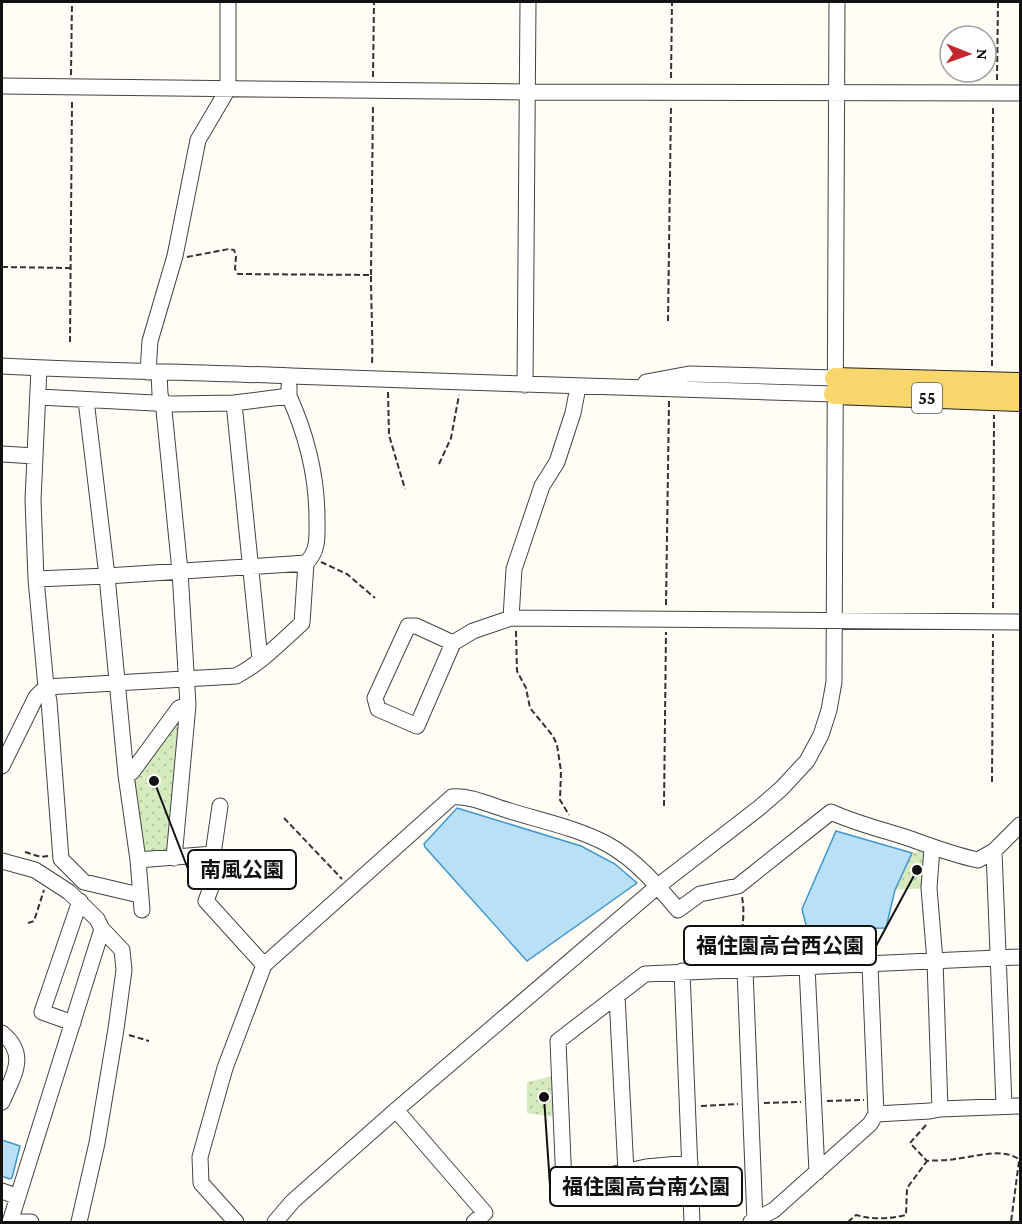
<svg xmlns="http://www.w3.org/2000/svg" width="1022" height="1224" font-family="'Crimson Pro','Noto Sans JP',serif">
	<style>
		.park { fill: url(#park-dots) }
		.water { fill: #b9e0f7; stroke: #3f96cf; stroke-width: 1.5 }
		.lines { fill: none; stroke-linecap: round; stroke-linejoin: round }
		.minor-casing { stroke: #444; stroke-width: 17 }
		.major-casing { stroke: #222; stroke-width: 22 }
		.path { stroke: #333; stroke-width: 2; stroke-dasharray: 6 3; stroke-linecap: butt }
		.minor { stroke: #fff; stroke-width: 15 }
		.major { stroke: #f9d66b; stroke-width: 20 }
		.labels { text-anchor: middle; dominant-baseline: central; stroke-width: 6; stroke-linejoin: round; paint-order: stroke }
		.shield { fill: #fff; stroke: #585858; stroke-width: 1.5 }
		.shield-label { font-size: 18px; font-weight: bold; fill: #111 }
		.leader { fill: none; stroke: #111; stroke-width: 2 }
		.callout-dot { fill: #111; stroke: #fff; stroke-width: 2 }
		.callout { fill: #fff; stroke: #111; stroke-width: 2 }
		.callout-label { font-size: 21px; text-anchor: middle; font-weight: bold; fill: #111 }
	</style>
	<defs>
		<pattern id="park-dots" width="8" height="8" patternUnits="userSpaceOnUse" patternTransform="scale(1.5)"><rect width="8" height="8" fill="#d5ebbd"/><path d="M2 2h.1M6 6h.1" fill="none" stroke="#b6c8a1" stroke-width="1.8" stroke-linecap="round"/></pattern>
	</defs>
	<rect width="100%" height="100%" fill="#fffdf5"/>
	<path class="park" d="M188,705L174,858L138,860L132,772Z
		M932,848L929,888L895,890L912,853Z
		M558,1075L561,1118L527,1113V1082Z"/>
	<path class="water" d="M457,808L581,846L615,864L637,883L527,961L425,847L424,844Z
		M836,831L912,853L895,890L886,928L807,929L802,909Z
		M2,1140L20,1146L12,1178L9,1179L2,1176Z"/>
	<g class="lines">
		<g class="minor-casing">
			<path id="minor" d="M2,86L527,92L1020,93
				M2,366C98,371 195,372 291,376C472,382 653,389 834,394
				M39,368L33,500L36,579L46,687L49,701L61,859L84,882L135,894L140,893
				M148,372L150,341L175,256L198,140L228,89V2
				M159,373L160,394L164,410L180,571L188,705L174,858
				M646,382L689,374L835,378
				M525,385L528,2
				M39,397L173,404L234,403L289,396V386
				M86,400L107,576L126,775
				M234,403L260,660
				M2,454L35,456
				M36,579L107,576L306,563
				M511,618L514,569L542,486L557,462L573,413L578,387
				M453,643L417,726L378,709L375,698L408,626H416L453,643L473,631L511,618L1020,622
				M2,766L36,697L46,687L236,676C261,663 281,642 302,623L306,563C319,551 317,535 317,519C317,475 307,436 289,396
				M932,848L929,888L935,961L940,1109
				M994,851L1004,1106
				M213,854L220,806
				M138,860L213,854L220,863L206,901L264,965
				M2,861L35,870L69,892L97,919L102,929L122,950L124,970L116,1029L97,1143L79,1222
				M142,910L138,860L126,775L132,772L179,708L188,705
				M870,965L876,1114
				M807,967L817,1172
				M745,970L755,1221
				M682,971L692,1222
				M617,996L626,1172
				M73,1023L42,1012L80,901
				M2,1033C29,1055 13,1076 2,1102
				M396,1110L485,1213L474,1222
				M690,1163L646,1167L564,1185L558,1041L645,974L1020,957
				M2,1191L18,1197
				M10,1222L102,929
				M10,1222H31
				M236,1222L201,1183L200,1157L225,1068L264,965L452,797C470,795 492,806 510,811C542,821 577,828 607,844C636,860 657,885 678,910L700,894L738,886L831,812C857,824 884,830 911,839C933,847 954,855 978,860L994,851L1020,825
				M275,1222L293,1201L396,1110L658,886L759,808L782,788L807,761L821,735L829,710L834,682L837,2
				M751,1222L774,1210L870,1124L876,1114L930,1111L940,1109L1020,1106"/>
		</g>
		<g class="major-casing">
			<path id="major" d="M835,378L1020,383
				M834,394L1020,401"/>
		</g>
		<path class="path" d="M71,75L72,2
			M373,77L374,2
			M671,78L672,2
			M997,80L998,2
			M187,257L229,249L234,250L236,256L235,269L238,274L371,275C371,306 373,335 372,366
			M2,267L70,268
			M371,275L373,104
			M668,321L671,105
			M70,342L72,99
			M992,366L993,105
			M388,392L389,435L405,489
			M439,464L451,438L459,395
			M321,562L347,574L375,598
			M666,605L669,401
			M993,608L994,415
			M516,631L517,671L526,688L530,708L553,736L557,745L561,771L560,800L569,815
			M992,782L993,634
			M664,806L666,632
			M284,818L342,879
			M25,852L41,857L48,856
			M28,923L34,921L44,890
			M740,957C740,937 746,917 742,897
			M129,1035L149,1041
			M827,1101L864,1100
			M764,1103L801,1102
			M701,1106L738,1104
			M926,1125L910,1143L927,1161C936,1160 946,1161 955,1159C974,1157 1000,1148 1017,1158L1019,1161L1011,1222
			M848,1222L856,1215C874,1220 888,1219 906,1215L907,1188L927,1161"/>
		<use href="#minor" class="minor"/>
		<use href="#major" class="major"/>
	</g>
	<g class="labels">
		<rect class="shield" x="912" y="383" width="30" height="30" rx="4.5"/>
		<g class="shield-label">
			<text x="927" y="398">55</text>
		</g>
	</g>
	<path class="leader" d="M154 781L188 869M917 870L876 946M544 1097L550 1186"/>
	<g class="callout-dot">
		<circle cx="154" cy="781" r="6"/>
		<circle cx="917" cy="870" r="6"/>
		<circle cx="544" cy="1097" r="6"/>
	</g>
	<g class="callout">
		<rect x="188" y="850" width="108" height="39" rx="6"/>
		<rect x="684" y="926" width="192" height="39" rx="6"/>
		<rect x="550" y="1167" width="192" height="39" rx="6"/>
	</g>
	<g class="callout-label">
		<text x="242" y="877">南風公園</text>
		<text x="780" y="953">福住園高台西公園</text>
		<text x="646" y="1194">福住園高台南公園</text>
	</g>
	<rect width="1022" height="1224" fill="none" stroke="#111111" stroke-width="6"/>
	<g transform="translate(968 54) rotate(91)"><circle r="28" fill="#ffffff" stroke="#a0a0a0" stroke-width="1.5"/>
	<path d="M0-4.5L10 22L0 15L-10 22Z" fill="#c4262e"/>
	<text y="-9" font-size="16" font-weight="bold" text-anchor="middle" fill="#111111">N</text>
	</g>
</svg>
